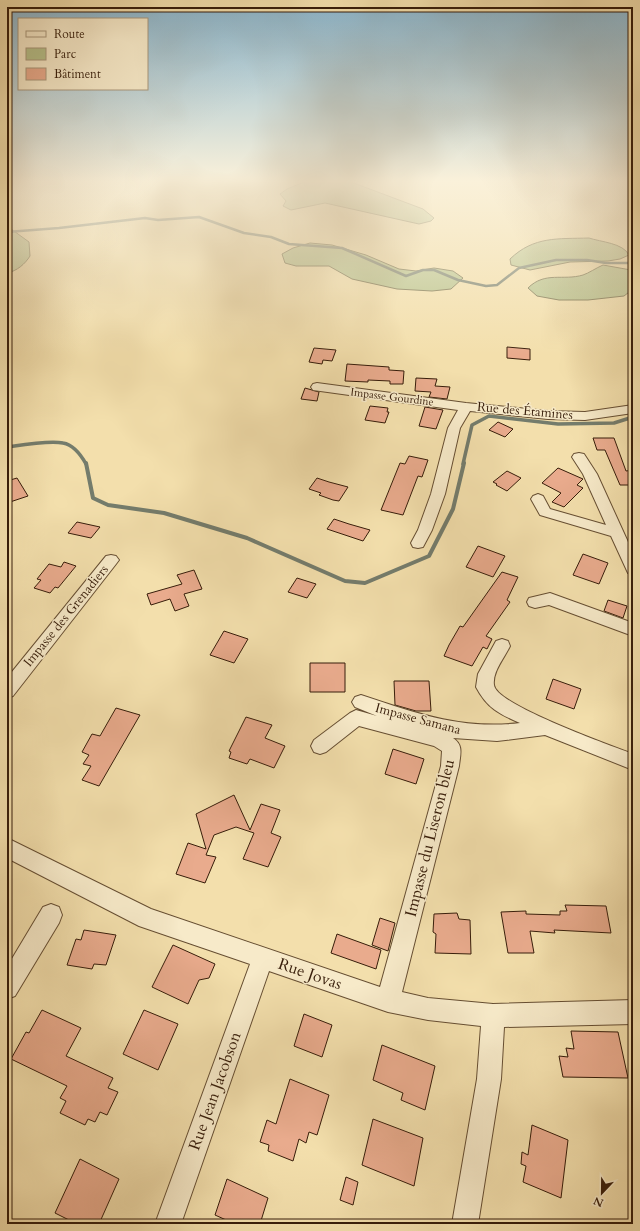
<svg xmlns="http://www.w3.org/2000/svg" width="640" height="1231" font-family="Cardo,serif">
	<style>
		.green { fill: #b7c28c; stroke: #77704b }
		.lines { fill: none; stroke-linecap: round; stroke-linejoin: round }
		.stream-far2 { stroke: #747c6c; stroke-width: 2.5 }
		.stream-far1 { stroke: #747c6c; stroke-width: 3.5 }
		.stream { stroke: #747c6c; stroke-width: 4 }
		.building { fill: #e9ab8d; stroke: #371d0a }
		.minor-casing { stroke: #664e32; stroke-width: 2 }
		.minor { fill: #f7eac9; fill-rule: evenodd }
		.labels { text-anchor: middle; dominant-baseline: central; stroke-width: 3; stroke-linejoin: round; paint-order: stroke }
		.far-street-label { font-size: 11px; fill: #371d0a; stroke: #f7eac9 }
		.street-label { font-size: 13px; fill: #371d0a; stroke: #f7eac9 }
		.near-street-label { font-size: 16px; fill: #371d0a; stroke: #f7eac9 }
	</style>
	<rect width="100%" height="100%" fill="#f3dfac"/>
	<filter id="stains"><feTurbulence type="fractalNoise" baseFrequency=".005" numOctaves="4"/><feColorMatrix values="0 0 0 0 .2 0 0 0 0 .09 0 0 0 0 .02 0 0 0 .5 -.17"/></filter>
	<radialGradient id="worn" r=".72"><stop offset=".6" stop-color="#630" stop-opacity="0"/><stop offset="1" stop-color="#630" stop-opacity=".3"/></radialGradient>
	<path class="green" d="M304,182H351L423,209L434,218L431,221L419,224L325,203L291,210L283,206L286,201L280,194L287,189Z
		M7,226L29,242L30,256C25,264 17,271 7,273Z
		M589,238C601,242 623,243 629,255L620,259L608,261L570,262L530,270L511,265L510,259C534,236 558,239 589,238Z
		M310,243L332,245L366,255L399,269L416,271L434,268L453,271L463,278L451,289L432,291L397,289L352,279L329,266H296L285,263L282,254L293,248Z
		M603,265L631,270L633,273V289L624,296L588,300H559L537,296L528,288C545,271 563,281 583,275C589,273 596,268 603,265Z"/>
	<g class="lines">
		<path class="stream-far2" d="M7,232L59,228L145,218L158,220L199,217L244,233L271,237L289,244L342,248L406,276L423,270H434L458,280L486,286L497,285L519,268L556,260H587L606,263H633"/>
		<path class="stream-far1" d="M7,447C21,445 50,440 63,443C74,445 81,455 86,464
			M463,464L472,425L489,416L558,424L614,423L633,417"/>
		<path class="stream" d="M86,463L93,498L108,505L164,513L247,538L345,581L365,583L429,556L453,509L464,463"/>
	</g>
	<path class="building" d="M507,347L530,349V360L507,358Z
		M314,348L336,350L332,361L323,360L322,364L309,362Z
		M347,364L389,367V370L404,371L403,384H390V381L368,380V382L345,381Z
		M416,378L437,379L435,386L450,387L447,399L429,397L431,392L415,391Z
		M305,388L319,392L317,401L301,399Z
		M370,406L388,408L387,412H389L385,423L365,420Z
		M425,407L443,410L436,429L419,426Z
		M498,422L513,429L505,437L489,430Z
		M593,438H614L626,471L633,470V485H620L605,450H597Z
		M409,456L428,460L422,477L418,476L403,515L381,510L400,463L405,464Z
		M558,468L583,479L577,485L583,488L564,507L552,502L561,493L542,483Z
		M507,471L521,478L507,491L496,485L497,484L493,482Z
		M17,478L28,496L7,503V481Z
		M317,478L329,482L348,487L339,501L333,500L319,495L321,493L309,489Z
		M334,519L349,524L370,530L363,541L327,529Z
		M77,522L100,527L91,538L68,533Z
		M478,546L505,556L493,577L466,567Z
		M583,554L608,563L599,584L573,575Z
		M64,562L76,566L58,588L55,587L50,593L34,588L41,580L37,579L49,564L61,567Z
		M194,570L202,589L184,594L189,606L175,611L170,599L151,605L147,594L182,584L177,575Z
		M502,572L518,577L507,600L510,602L486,636L492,639L487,649L483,647L472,666L444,656L449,645L460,626L463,627Z
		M297,578L316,584L307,598L288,592Z
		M608,600L627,606L623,618L604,611Z
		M224,631L248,639L234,663L210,655Z
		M310,663H345V692H310Z
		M553,679L581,689L574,709L546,699Z
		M394,681H429L431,711H416L395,705Z
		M116,708L140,715L99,786L82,780L91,766L83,764L89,755L82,752L92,734L100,736Z
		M246,717L272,725L265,738L285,746L274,768L250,759L247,764L229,758L231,752L229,751Z
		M393,749L424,759L416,784L385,774Z
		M234,795L250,830L261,804L280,810L271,833L281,837L268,867L243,859L254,833L236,827L214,835L206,855L216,857L205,883L176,874L188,843L206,849L196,814Z
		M565,905L606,906L611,933L554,930L555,933L530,931L534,953H508L501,912L526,911V914L560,915V911H567Z
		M457,913L459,919L470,920L471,954L435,953L436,934L433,932L434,914Z
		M380,918L395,923L388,951L372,945Z
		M84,930L116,935L106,965L94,964L92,969L67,965L76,939L81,940Z
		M337,934L381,950L376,969L331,953Z
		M173,945L215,964L209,978L199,980L188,1004L152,987Z
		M42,1010L81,1028L66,1056L113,1078L108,1088L118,1092L107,1115L100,1112L95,1122L88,1119L85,1125L60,1113L66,1101L60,1098L67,1086L11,1059L26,1032L29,1033Z
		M144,1010L178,1024L158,1070L123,1054Z
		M304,1014L332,1025L322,1057L294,1046Z
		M571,1031L618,1032L628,1078L563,1077L559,1056L568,1057L566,1048L574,1049Z
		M382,1045L435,1066L425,1110L401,1100L403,1093L373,1080Z
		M290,1079L329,1095L317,1135L309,1132L306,1143L299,1139L293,1161L268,1151L269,1145L260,1142L267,1120L276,1124Z
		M373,1119L423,1138L414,1186L362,1165Z
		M532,1125L568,1140L561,1198L523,1182L526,1166L521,1164L522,1152L528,1155Z
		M80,1159L119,1179L99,1224H77L55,1213Z
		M346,1177L358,1182L353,1205L340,1200Z
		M227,1179L268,1198L260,1224H235L215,1215Z"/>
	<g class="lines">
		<g class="minor-casing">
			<path id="minor" d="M317,383L466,403L548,411L585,412L633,405V413L585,420L548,419L470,411L460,428L445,494L432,530L423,547L418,548L413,547L411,543L418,530L431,494L448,428L458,410L313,390L311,387L313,384Z
				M579,453L584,454L597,474L633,553V575L628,573L611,536L540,515L531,499L533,496L538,494L543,496L550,509L606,525L583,474L572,457L574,454Z
				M111,555L116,556L119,560L116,564L13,696L7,698V678L106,556Z
				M550,593L633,623V636L549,605L535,608L529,606L527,602L529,598Z
				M502,639L508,641L510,646C505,657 492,672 494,685C496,705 612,746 633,754V770L545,735L497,741L453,738C464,745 460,755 459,766L402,992L428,998L493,1004L633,1000V1024L504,1027L501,1079L478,1224H452L477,1079L481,1026L428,1020L388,1012L269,971L181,1224H155L250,964L139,926L7,858V838L151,909L380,987L441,766L442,751L434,746L359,726L326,752L320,754L314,752L311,746L314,740L350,713L356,710L377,716L355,707L352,702L355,697L361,695C415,713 461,730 520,723C499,714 487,708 476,687L478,674L496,641Z
				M51,904L59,907L62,915L59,923L15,996L7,999V967L43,907Z"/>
		</g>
		<use href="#minor" class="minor"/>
	</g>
	<linearGradient id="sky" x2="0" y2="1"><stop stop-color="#89b7d1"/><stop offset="0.51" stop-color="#faf1da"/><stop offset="1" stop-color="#faf1da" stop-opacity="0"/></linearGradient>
	<rect width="640" height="355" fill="url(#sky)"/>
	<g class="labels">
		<g class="far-street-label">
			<text transform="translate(392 397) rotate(7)">Impasse Gourdine</text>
		</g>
		<g class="street-label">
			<text transform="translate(525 411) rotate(5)">Rue des Étamines</text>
			<text transform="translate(66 616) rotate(-51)">Impasse des Grenadiers</text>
			<text transform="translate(418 719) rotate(15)">Impasse Samana</text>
		</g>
		<g class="near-street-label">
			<text transform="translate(430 838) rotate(-76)">Impasse du Liseron bleu</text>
			<text transform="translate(310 974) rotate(19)">Rue Jovas</text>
			<text transform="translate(215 1091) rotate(-70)">Rue Jean Jacobson</text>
		</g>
	</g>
	<rect width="640" height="1231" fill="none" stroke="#f3dfac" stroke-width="24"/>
	<rect x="8" y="8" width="624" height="1215" fill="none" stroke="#371d0a" stroke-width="2"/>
	<rect x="12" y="12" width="616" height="1207" fill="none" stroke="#371d0a"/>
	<rect x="18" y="18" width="130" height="72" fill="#f7eac9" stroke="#aa987d"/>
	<rect x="26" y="31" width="20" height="6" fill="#f7eac9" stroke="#aa987d"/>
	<text x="54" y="38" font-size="12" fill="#371d0a">Route</text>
	<rect x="26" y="48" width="20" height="12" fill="#b7c28c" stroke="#aa987d"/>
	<text x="54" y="58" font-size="12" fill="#371d0a">Parc</text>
	<rect x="26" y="68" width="20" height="12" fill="#e9ab8d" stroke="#aa987d"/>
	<text x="54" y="78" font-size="12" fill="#371d0a">Bâtiment</text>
	<g transform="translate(602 1193) rotate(202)" stroke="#f7eac9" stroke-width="3" paint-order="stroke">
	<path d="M0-3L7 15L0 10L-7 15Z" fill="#371d0a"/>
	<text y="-6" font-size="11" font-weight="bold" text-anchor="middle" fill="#371d0a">N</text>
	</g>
	<rect width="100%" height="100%" filter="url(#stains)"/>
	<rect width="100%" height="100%" fill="url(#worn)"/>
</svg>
